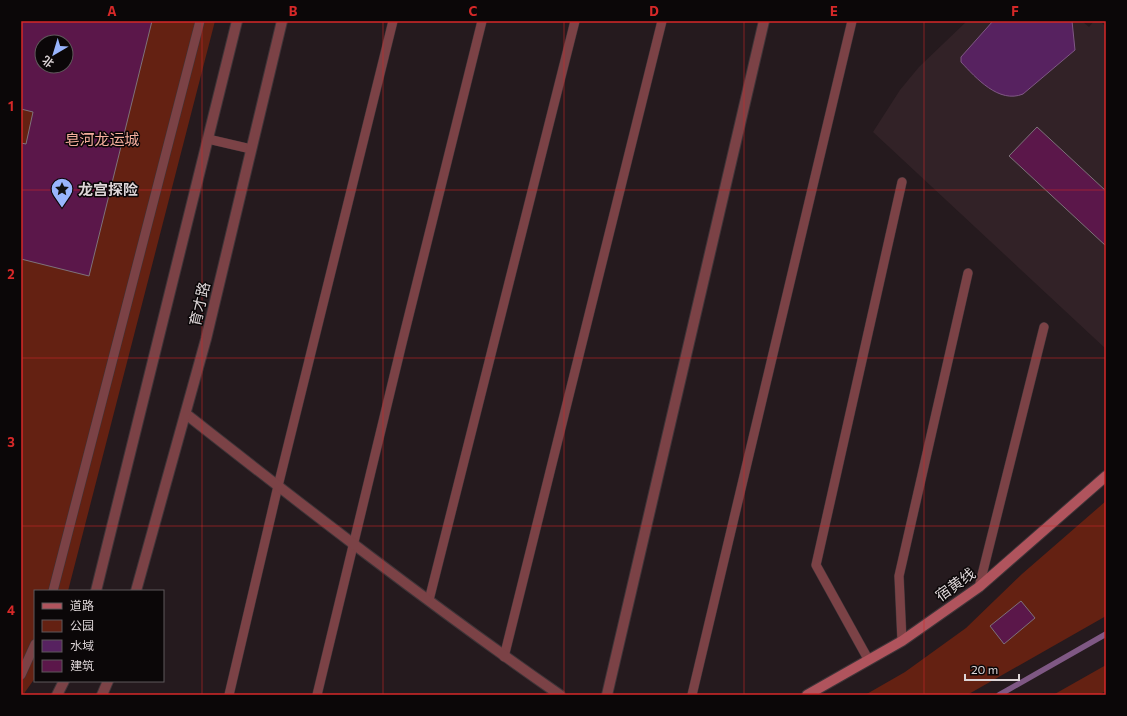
<svg xmlns="http://www.w3.org/2000/svg" width="1127" height="716" font-family="Commissioner,'Noto Sans SC',sans-serif">
	<style>
		.built { fill: #322227 }
		.green { fill: #642112; fill-rule: evenodd }
		.water { fill: #572260; stroke: #7f5884 }
		.lines { fill: none; stroke-linecap: round; stroke-linejoin: round }
		.stream { stroke: #7f5884; stroke-width: 5.5 }
		.building { fill: #5b174a; stroke: #7e727a; fill-rule: evenodd }
		.service-casing { stroke: #3f3438; stroke-width: 10 }
		.minor-casing { stroke: #3f3438; stroke-width: 12 }
		.tertiary-casing { stroke: #3f3438; stroke-width: 12 }
		.secondary-casing { stroke: #3f3438; stroke-width: 12 }
		.service { stroke: #7b4246; stroke-width: 9 }
		.minor { stroke: #7b4246; stroke-width: 10 }
		.tertiary { stroke: #7b4246; stroke-width: 10 }
		.secondary { stroke: #b0545d; stroke-width: 10 }
		.grid { fill: none; stroke: #d62828; stroke-width: 1; stroke-opacity: 0.55 }
		.labels { text-anchor: middle; dominant-baseline: central; stroke-width: 3; stroke-linejoin: round; paint-order: stroke }
		.park-label { font-size: 15px; fill: #f5ae9d; stroke: #0b0708 }
		.poi-label { font-size: 15px; font-weight: bold; fill: #ddd5d7; stroke: #0b0708; text-anchor: start }
		.street-label { font-size: 15px; fill: #ddd5d7; stroke: #0b0708 }
		.neatline { fill: none; stroke: #d62828; stroke-width: 1.5 }
		.grid-label { font-size: 13px; text-anchor: middle; font-weight: bold; fill: #d62828 }
	</style>
	<rect width="100%" height="100%" fill="#251a1e"/>
	<path class="built" d="M967,21H1082L1089,27L1094,21H1100L1106,27V349L873,132L900,90L919,67Z"/>
	<path class="green" d="M21,21H215L68,591H35V678L23,695H21ZM42,42H66V66H42Z
		M1106,501V616L967,695H865L905,672L966,628L1022,574Z
		M1106,665V691L1098,695H1053Z"/>
	<path class="water" d="M993,21H1072L1075,50L1023,94C999,104 976,78 961,62V57Z"/>
	<g class="lines">
		<path class="stream" d="M999,695L1106,634"/>
	</g>
	<path class="building" d="M21,21H152L89,276L21,259V143L26,144L33,112L21,109ZM42,42H66V66H42Z
		M1037,127L1106,191V246L1009,156Z
		M1021,601L1035,618L1004,644L990,626Z"/>
	<g class="lines">
		<g class="service-casing">
			<path id="service" d="M208,139L251,149
				M979,587L1044,327
				M53,591L200,21
				M429,600L575,21
				M902,641L899,576L968,273
				M504,657L662,21
				M868,659L816,565L902,182
				M21,675L35,644
				M229,695L278,486L393,21
				M317,695L402,343L482,21
				M692,695L852,21"/>
		</g>
		<g class="minor-casing">
			<path id="minor" d="M186,414C308,510 432,606 560,695
				M607,695L764,21"/>
		</g>
		<g class="tertiary-casing">
			<path id="tertiary" d="M96,591L237,21
				M136,591L206,339L282,21
				M57,695L64,681
				M102,695L108,681"/>
		</g>
		<g class="secondary-casing">
			<path id="secondary" d="M807,695L902,641L979,587L1106,476"/>
		</g>
		<use href="#service" class="service"/>
		<use href="#minor" class="minor"/>
		<use href="#tertiary" class="tertiary"/>
		<use href="#secondary" class="secondary"/>
	</g>
	<path class="grid" d="M202,21V695M383,21V695M564,21V695M744,21V695M924,21V695M21,190H1106M21,358H1106M21,526H1106"/>
	<defs>
		<g id="sight-pin" transform="scale(1.15)"><path d="M0 17L-7.5 6A9.5 9.5 0 1 1 7.5 6Z" fill="#99b5fd" stroke="#0b0708"/><path d="M0-6L1.8-2.2L6-1.7L2.9 1.2L3.7 5.4L0 3.3L-3.7 5.4L-2.9 1.2L-6-1.7L-1.8-2.2Z" fill="#111"/></g>
	</defs>
	<g fill-rule="evenodd">
		<use href="#sight-pin" x="62" y="189"/>
	</g>
	<g class="labels">
		<g class="park-label">
			<text x="102" y="139">皂河龙运城</text>
		</g>
		<g class="poi-label">
			<text x="78" y="189">龙宫探险</text>
		</g>
		<g class="street-label">
			<text transform="translate(199 304) rotate(-77)">育才路</text>
			<text transform="translate(955 584) rotate(-36)">宿黄线</text>
		</g>
	</g>
	<rect width="1127" height="716" fill="none" stroke="#0b0708" stroke-width="44"/>
	<rect x="34" y="590" width="130" height="92" fill="#0b0708" stroke="#5f595b"/>
	<rect x="42" y="603" width="20" height="6" fill="#b0545d" stroke="#5f595b"/>
	<text x="70" y="610" font-size="12" fill="#ddd5d7">道路</text>
	<rect x="42" y="620" width="20" height="12" fill="#642112" stroke="#5f595b"/>
	<text x="70" y="630" font-size="12" fill="#ddd5d7">公园</text>
	<rect x="42" y="640" width="20" height="12" fill="#572260" stroke="#5f595b"/>
	<text x="70" y="650" font-size="12" fill="#ddd5d7">水域</text>
	<rect x="42" y="660" width="20" height="12" fill="#5b174a" stroke="#5f595b"/>
	<text x="70" y="670" font-size="12" fill="#ddd5d7">建筑</text>
	<g transform="translate(54 54) rotate(218)"><circle r="19" fill="#0b0708" stroke="#5f595b"/>
	<path d="M0-3L7 15L0 10L-7 15Z" fill="#99b5fd"/>
	<text y="-6" font-size="11" font-weight="bold" text-anchor="middle" fill="#ddd5d7">北</text>
	</g>
	<path d="M965 674v6h54v-6" fill="none" stroke="#ddd5d7" stroke-width="2"/>
	<text x="971" y="674" font-size="12" fill="#ddd5d7" stroke="#0b0708" stroke-width="3" paint-order="stroke">20 m</text>
	<rect x="22" y="22" width="1083" height="672" class="neatline"/>
	<g class="grid-label">
		<text x="112" y="16">A</text>
		<text x="293" y="16">B</text>
		<text x="473" y="16">C</text>
		<text x="654" y="16">D</text>
		<text x="834" y="16">E</text>
		<text x="1015" y="16">F</text>
		<text x="11" y="111">1</text>
		<text x="11" y="279">2</text>
		<text x="11" y="447">3</text>
		<text x="11" y="615">4</text>
	</g>
</svg>
